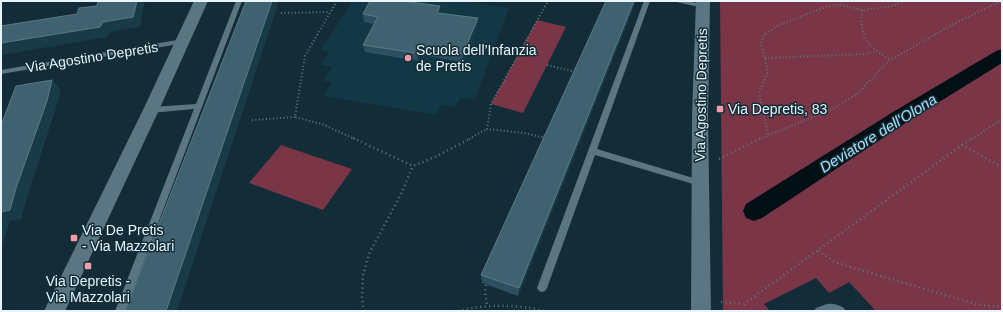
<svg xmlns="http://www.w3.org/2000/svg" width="1003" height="312" font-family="Arial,sans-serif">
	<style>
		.built { fill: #123845 }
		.green { fill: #7a3646 }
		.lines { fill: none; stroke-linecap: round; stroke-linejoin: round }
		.canal { fill: #021016; fill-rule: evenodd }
		.path-far1 { stroke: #5f767f; stroke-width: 2; stroke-dasharray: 1 2.5; stroke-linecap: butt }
		.path { stroke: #5f767f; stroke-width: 2.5; stroke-dasharray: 1 3.5; stroke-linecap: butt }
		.service { fill: #597682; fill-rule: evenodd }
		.minor { fill: #597682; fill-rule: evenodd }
		.wall { fill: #2c505f }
		.shaded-wall { fill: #193b48 }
		.building { fill: #406270; stroke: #5a7986 }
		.poi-dot { fill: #f39aab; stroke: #122d37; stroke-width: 1.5 }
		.labels { text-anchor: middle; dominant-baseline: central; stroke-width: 3; stroke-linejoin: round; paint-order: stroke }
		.poi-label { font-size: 14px; fill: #e6f6fc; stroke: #122d37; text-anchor: start }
		.street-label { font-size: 14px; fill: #e6f6fc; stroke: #122d37 }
		.water-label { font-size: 15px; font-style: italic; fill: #aadff5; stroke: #122d37 }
	</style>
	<rect width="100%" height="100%" fill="#122d37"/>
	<path class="built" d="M353,1H462L509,8L475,99L460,98L456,107L441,105L436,115L324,96L332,82L323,81L332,67L321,65L329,52L321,50Z"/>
	<path class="green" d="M720,1H1002V311H876L849,282L829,293L816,278L764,304L770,311H723Z
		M537,20L566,27L523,113L491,104Z
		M281,145L352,169L323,210L249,183Z"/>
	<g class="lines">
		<path class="canal" d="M1002,49V63L907,122L762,218L754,221L746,218L743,211L746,204L893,112L996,51Z"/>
		<path class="path-far1" d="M337,1L305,56L295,117L322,124L355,139
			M862,10C859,37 868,46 890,60
			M281,13L330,12
			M765,58L866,54L875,51
			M547,65L576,72
			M252,120L295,117
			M768,134L759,93L768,71L761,44L764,35L779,25L828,6L841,5L862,10L893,6L903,1
			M546,138L524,133L487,129L491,104L548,1
			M469,139L487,129
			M759,139L831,110L857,94L890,60L950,26L1001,1
			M972,139L1002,119"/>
		<path class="path" d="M353,138L413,166L437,156L471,138
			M544,138H546
			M962,145L973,138
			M719,159L761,138
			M818,251L837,263L965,301L981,305L1002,307
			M486,285L485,292L487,305
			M721,302L744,304L962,145L1002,167
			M364,311L362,297L363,275L369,254L401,194L413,166
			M458,311C488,304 514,304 544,311"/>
		<path class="service" d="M236,1H242L125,311H115L194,109L151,113L147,110L151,107L196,104Z
			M644,1H650L597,149L700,180L703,181L704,183L703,185L700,186L595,155L547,288L545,291L542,292L539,291L537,288Z
			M676,1H688L705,5L706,6L703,8L677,2Z
			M183,39L186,41L185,43L1,74V70Z
			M827,304C833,303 839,305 844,308L846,311H814L816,308Z"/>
		<path class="minor" d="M194,1H208L159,110L65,311H44L143,110Z
			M696,1H710L708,117L711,311H691L692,117Z"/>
	</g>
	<path class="wall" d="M606,1H636L518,296L482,283L481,275Z
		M441,13L478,18V26L463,62L421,55L418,61L365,52L363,45L374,24L364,22L363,14Z"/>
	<path class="shaded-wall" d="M137,1H145L140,27L110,32L107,37L1,55V43L103,22Z
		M272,1H279L177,311H166Z
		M634,1H636L518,296L519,288Z
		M440,6L441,14L437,13Z
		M478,18V26L463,62V54Z
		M420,47L421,55L418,61L417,53Z
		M52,80L61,90L55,111L27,197L21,219L10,221L1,249V212Z"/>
	<path class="building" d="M98,1H137L133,17L103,22L100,27L1,43V26L77,14L79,8L97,6Z
		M246,1H272L166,311H125Z
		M370,1H403L440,6L437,13L478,18L463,54L420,47L417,53L363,45L378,17L363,14Z
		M606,1H634L519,288L481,275Z
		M52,80L47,101L16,188L10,210L1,212V125L16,86Z"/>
	<g class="poi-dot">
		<circle cx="408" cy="58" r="4"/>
		<rect x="716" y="105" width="8" height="8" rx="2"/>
		<rect x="70" y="234" width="8" height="8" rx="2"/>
		<rect x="84" y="262" width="8" height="8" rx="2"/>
	</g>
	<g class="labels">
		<g class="poi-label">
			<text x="416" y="50">Scuola dell’Infanzia<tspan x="416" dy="16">de Pretis</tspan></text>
			<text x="728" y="109">Via Depretis, 83</text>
			<text x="82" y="230">Via De Pretis<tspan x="82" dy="16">- Via Mazzolari</tspan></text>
			<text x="88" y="281" text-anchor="middle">Via Depretis -<tspan x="88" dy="16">Via Mazzolari</tspan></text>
		</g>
		<g class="street-label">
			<text transform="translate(92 57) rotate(-9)">Via Agostino Depretis</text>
			<text transform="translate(701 95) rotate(-89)">Via Agostino Depretis</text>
		</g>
		<g class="water-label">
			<text transform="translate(878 133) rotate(-32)">Deviatore dell'Olona</text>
		</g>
	</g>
	<rect width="1003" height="312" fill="none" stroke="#e6f6fc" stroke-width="4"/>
</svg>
